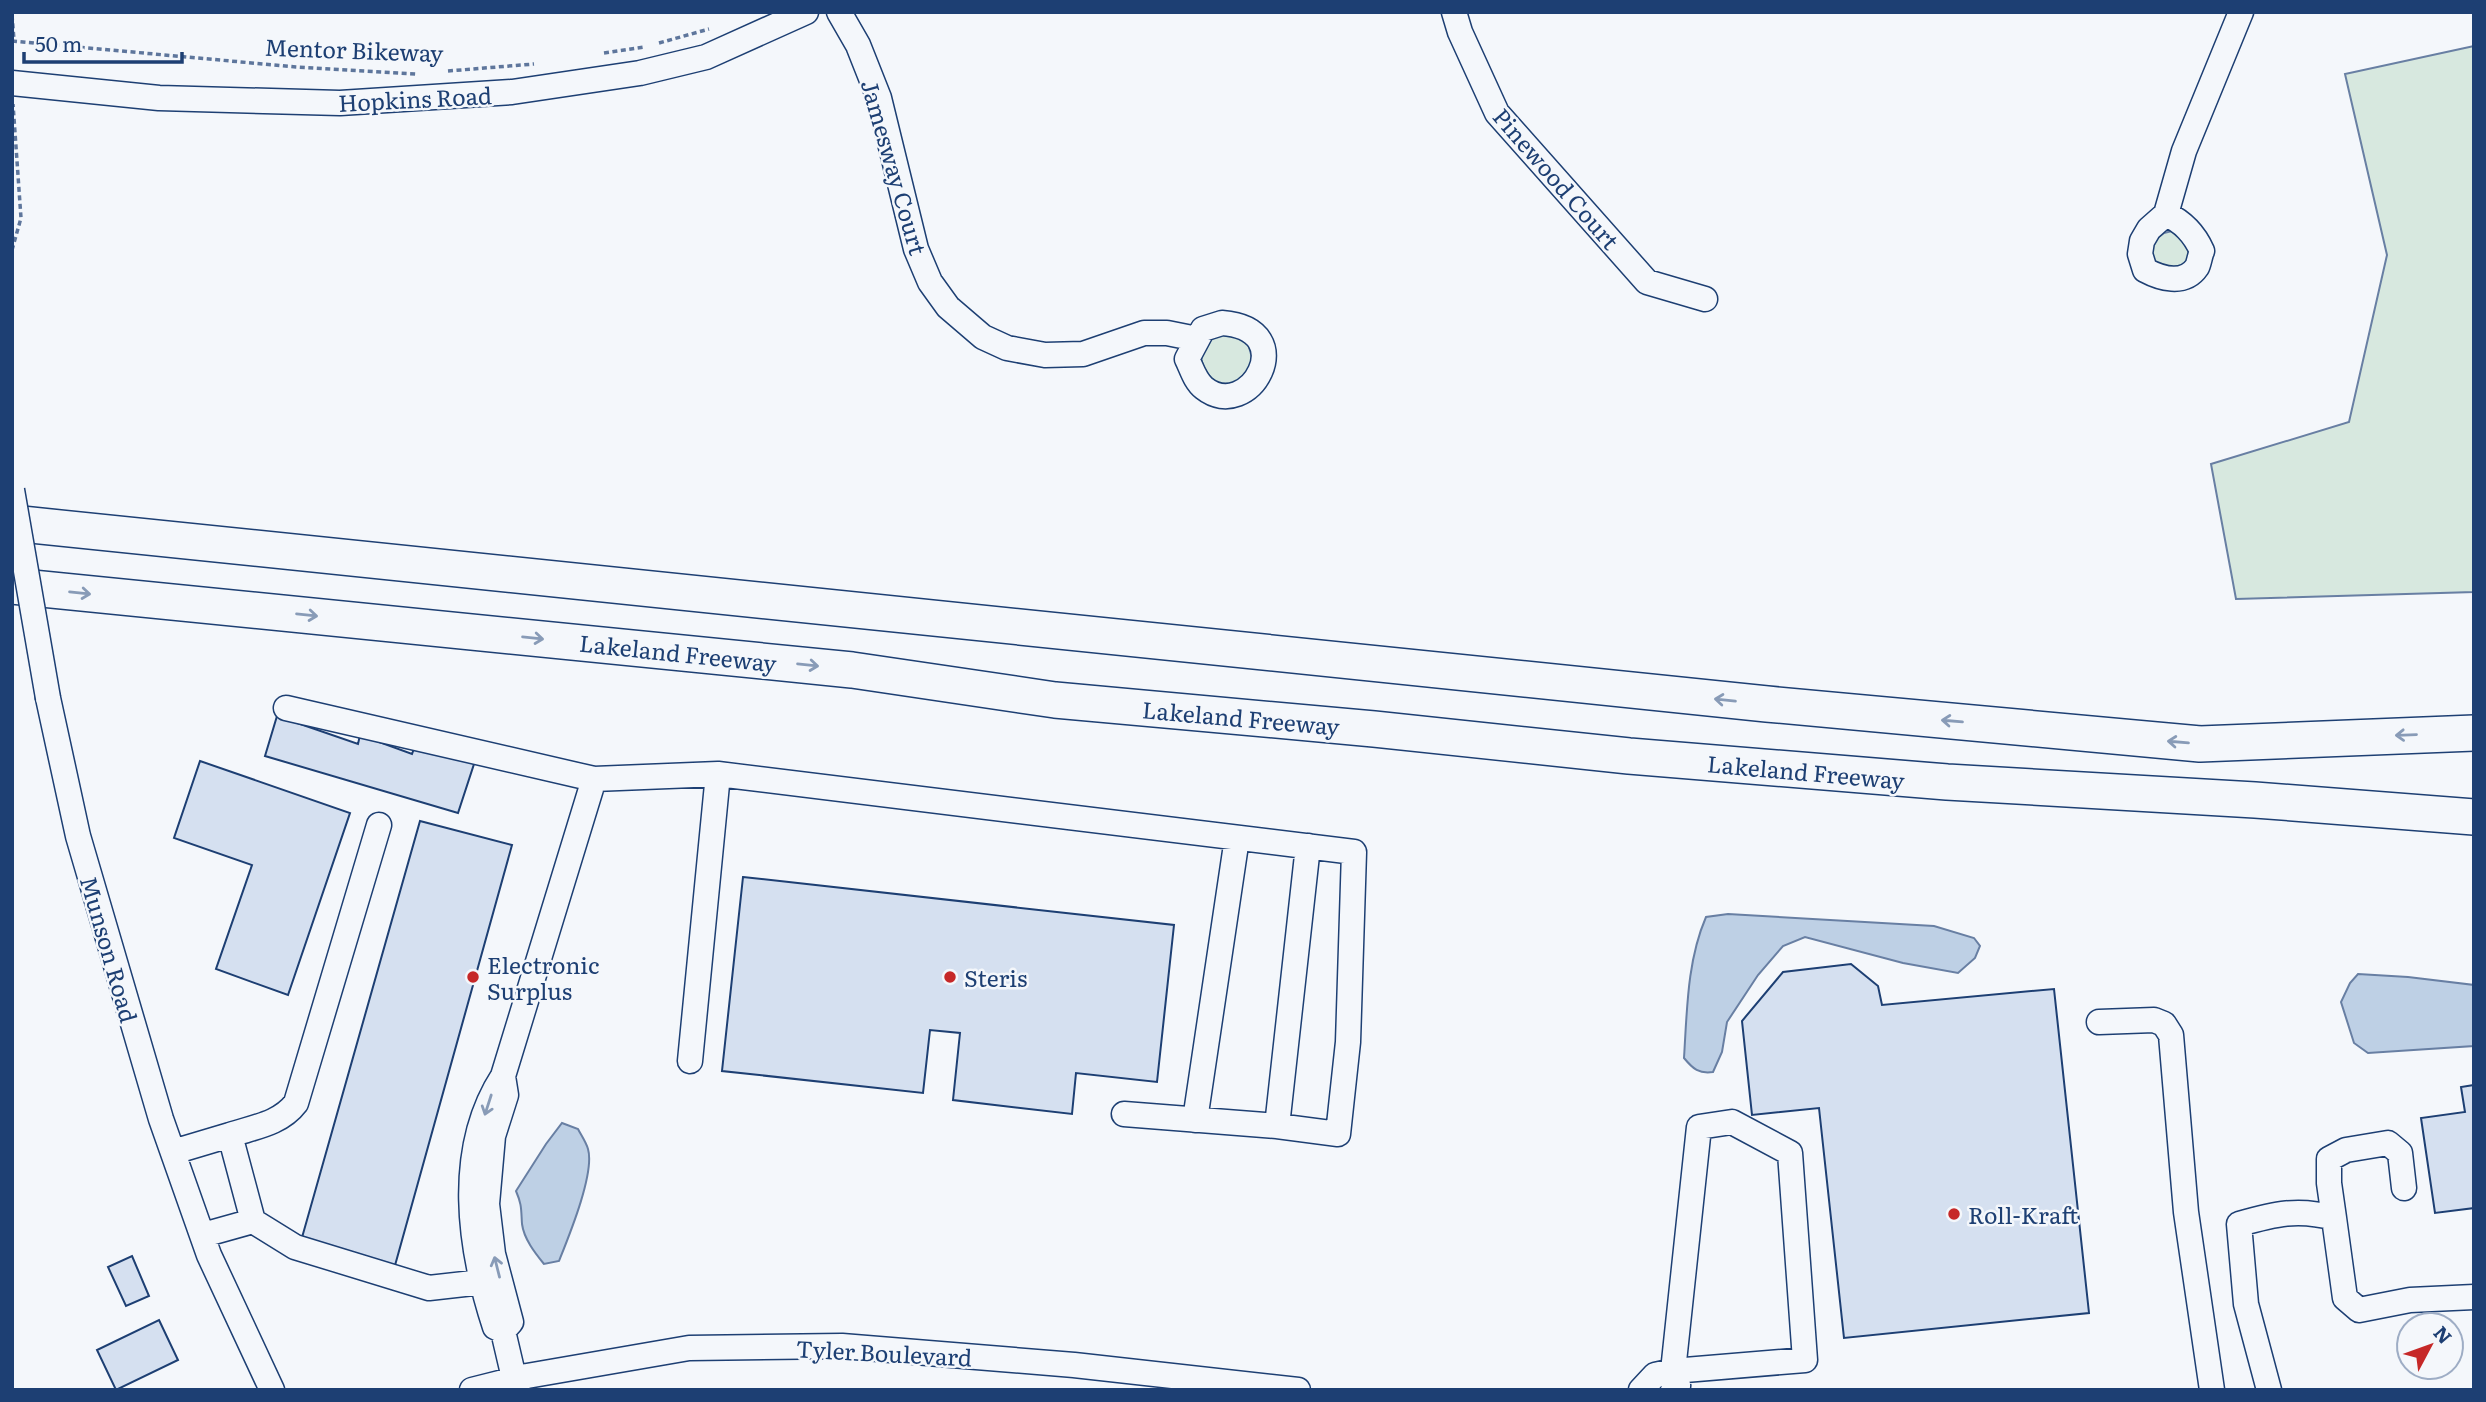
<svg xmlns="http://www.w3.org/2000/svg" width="2486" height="1402" font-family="Literata,serif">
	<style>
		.green { fill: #d7e8df; stroke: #687fa3; stroke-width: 2 }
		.water { fill: #bed0e5; stroke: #687fa3; stroke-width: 2 }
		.building { fill: #d5e0f0; stroke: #1d3f73; stroke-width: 2 }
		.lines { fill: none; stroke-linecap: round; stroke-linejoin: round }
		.minor-casing { stroke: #1d3f73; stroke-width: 27 }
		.highway-casing { stroke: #1d3f73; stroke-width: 38 }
		.path { stroke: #5e769c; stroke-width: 3.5; stroke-dasharray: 5 3.5; stroke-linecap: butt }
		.minor { stroke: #f4f7fb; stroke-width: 24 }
		.highway { stroke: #f4f7fb; stroke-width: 35 }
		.minor-bridge-casing { stroke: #1d3f73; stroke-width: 27; stroke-linecap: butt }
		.minor-bridge { stroke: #f4f7fb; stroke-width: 24 }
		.oneway { stroke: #889bb7 }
		.poi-dot { fill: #c62828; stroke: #f4f7fb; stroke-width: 2.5 }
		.labels { text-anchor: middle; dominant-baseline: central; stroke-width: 5; stroke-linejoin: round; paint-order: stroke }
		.street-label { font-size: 23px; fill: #1d3f73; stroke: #f4f7fb }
		.poi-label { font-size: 23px; fill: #1d3f73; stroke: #f4f7fb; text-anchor: start }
	</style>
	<rect width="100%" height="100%" fill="#f4f7fb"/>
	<path class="green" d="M2474,46V592L2236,599L2211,464L2349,422L2387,255L2345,74Z
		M2172,231C2185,238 2189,247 2190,261L2185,268L2155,266L2150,244L2164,233Z
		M1220,334H1235L1248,343L1252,358V369L1238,383L1218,385C1198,366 1193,349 1220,334Z"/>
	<path class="water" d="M1728,914L1934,926L1974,938L1980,946L1975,958L1958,973L1903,963L1805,937L1783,946L1758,975L1727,1022L1722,1052L1713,1072C1699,1074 1693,1069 1684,1058C1687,1011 1687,961 1706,917Z
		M2358,974L2408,977L2474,985V1046L2368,1053L2354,1043L2341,1002L2350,983Z
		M562,1123L578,1129C581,1135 586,1142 588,1149C595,1173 569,1236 559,1261L544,1264C535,1253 524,1239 522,1224C521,1209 522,1205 516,1191L546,1144Z"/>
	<path class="building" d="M277,716L358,744L360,735L412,754L415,746L475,761L458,813L265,756Z
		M200,761L350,813L288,995L216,969L252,865L174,838Z
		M420,821L512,845L394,1269L301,1241Z
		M743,877L1174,925L1157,1082L1076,1073L1072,1114L953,1100L960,1033L930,1030L923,1093L722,1071Z
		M1851,964L1878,986L1882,1005L2054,989L2089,1313L1844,1338L1819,1108L1752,1115L1742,1021L1783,972Z
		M2474,1085V1208L2435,1213L2421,1118L2465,1112L2461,1087Z
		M132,1256L149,1296L126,1306L108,1267Z
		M159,1320L178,1360L116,1390L97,1350Z"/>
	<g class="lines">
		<g class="minor-casing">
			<path id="minor" d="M839,12L858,45L879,98L916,249L930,282L948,307L983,337L1007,348L1045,355L1083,354L1144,333H1167L1197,339
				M1454,12L1460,32L1497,113L1647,282L1705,299
				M12,83L159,98L340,103L512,92L640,73L706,57L806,12
				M2166,214C2183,222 2194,233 2202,251C2200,255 2199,263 2197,267C2184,286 2160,278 2145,270L2140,254L2142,241L2149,229L2166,214L2184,151L2241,12
				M1222,323C1303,329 1249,424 1204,388C1195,381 1192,369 1187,359L1203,329Z
				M48,698L78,836L161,1119L209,1255L272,1390
				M286,708L594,779L503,1076
				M594,779L718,774L1354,852L1348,1042L1338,1134L1277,1126
				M2099,1022L2154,1020L2164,1024L2171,1035L2186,1212L2212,1390
				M690,1061L718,774
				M1124,1114L1277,1126L1308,846
				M1195,1120L1237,838
				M1732,1122L1790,1153L1805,1360L1673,1371L1699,1127Z
				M230,1135C254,1127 280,1124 296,1103L379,825
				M173,1152L230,1135L253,1221L295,1247L429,1288L482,1282
				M2334,1218L2329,1183V1159L2346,1150L2388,1143L2400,1153L2404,1188
				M203,1235L253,1221
				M503,1331L511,1322L493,1254L487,1204L493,1136L506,1095L503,1076C455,1150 469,1248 495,1327L503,1331L514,1378
				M472,1390L527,1376L689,1348L842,1346L1074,1365L1298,1390
				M1641,1390L1655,1375L1673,1371L1678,1385L1673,1390
				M2269,1390L2246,1304L2239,1224C2275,1214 2298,1208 2334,1218L2345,1298L2359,1310L2410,1300L2474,1297"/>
		</g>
		<g class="highway-casing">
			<path id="highway" d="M12,523L1767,704L2200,744L2474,733
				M12,586L852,670L1055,700L1374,729L1629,756L1947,782L2255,800L2474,817"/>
		</g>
		<path class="path" d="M12,15L14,40
			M12,41L296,67L416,74
			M659,43L709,29
			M604,53L645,47
			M448,71L534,64
			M12,250L21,218L13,104"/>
		<use href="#minor" class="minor"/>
		<use href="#highway" class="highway"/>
		<g class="minor-bridge-casing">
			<path id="minor-bridge" d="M12,490L48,698"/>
		</g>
		<use href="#minor-bridge" class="minor-bridge"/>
	</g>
	<defs><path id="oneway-shaft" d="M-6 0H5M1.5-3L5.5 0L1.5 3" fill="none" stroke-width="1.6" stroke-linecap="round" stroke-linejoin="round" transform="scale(1.75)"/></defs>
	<g class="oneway">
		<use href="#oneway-shaft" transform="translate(80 593) rotate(6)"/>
		<use href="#oneway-shaft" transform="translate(307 615) rotate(6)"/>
		<use href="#oneway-shaft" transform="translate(533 638) rotate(6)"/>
		<use href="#oneway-shaft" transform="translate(808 665) rotate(6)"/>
		<use href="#oneway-shaft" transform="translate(1725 700) rotate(-174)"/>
		<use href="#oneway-shaft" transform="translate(1952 721) rotate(-175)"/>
		<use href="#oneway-shaft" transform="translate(2406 735) rotate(178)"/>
		<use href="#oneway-shaft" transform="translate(2178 742) rotate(-175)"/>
		<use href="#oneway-shaft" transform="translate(488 1105) rotate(108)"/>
		<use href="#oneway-shaft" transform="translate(497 1267) rotate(-104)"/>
	</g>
	<g class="poi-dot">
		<circle cx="473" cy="977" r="7"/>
		<circle cx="950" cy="977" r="7"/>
		<circle cx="1954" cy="1214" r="7"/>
	</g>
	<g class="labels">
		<g class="street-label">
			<text transform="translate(354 49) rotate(2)">Mentor Bikeway</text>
			<text transform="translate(415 98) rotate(-3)">Hopkins Road</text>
			<text transform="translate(895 167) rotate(74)">Jamesway Court</text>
			<text transform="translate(1557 178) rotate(49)">Pinewood Court</text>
			<text transform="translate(678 652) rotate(6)">Lakeland Freeway</text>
			<text transform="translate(1241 717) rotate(5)">Lakeland Freeway</text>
			<text transform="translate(1806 771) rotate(5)">Lakeland Freeway</text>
			<text transform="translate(110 949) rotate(74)">Munson Road</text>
			<text transform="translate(884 1352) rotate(3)">Tyler Boulevard</text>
		</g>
		<g class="poi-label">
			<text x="487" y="964">Electronic<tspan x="487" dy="26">Surplus</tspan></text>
			<text x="964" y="977">Steris</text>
			<text x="1968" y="1214">Roll-Kraft</text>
		</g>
	</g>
	<rect width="2486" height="1402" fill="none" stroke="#1d3f73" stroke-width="28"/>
	<g transform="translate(2430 1346) rotate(49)"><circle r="33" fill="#f4f7fb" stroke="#9eadc5" stroke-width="2"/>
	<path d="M0-5L12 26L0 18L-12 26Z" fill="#c62828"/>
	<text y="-10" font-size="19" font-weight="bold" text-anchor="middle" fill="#1d3f73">N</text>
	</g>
	<path d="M24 52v10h158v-10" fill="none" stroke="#1d3f73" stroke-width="3.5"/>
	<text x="35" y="52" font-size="21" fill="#1d3f73" stroke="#f4f7fb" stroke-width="5" paint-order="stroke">50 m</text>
</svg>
